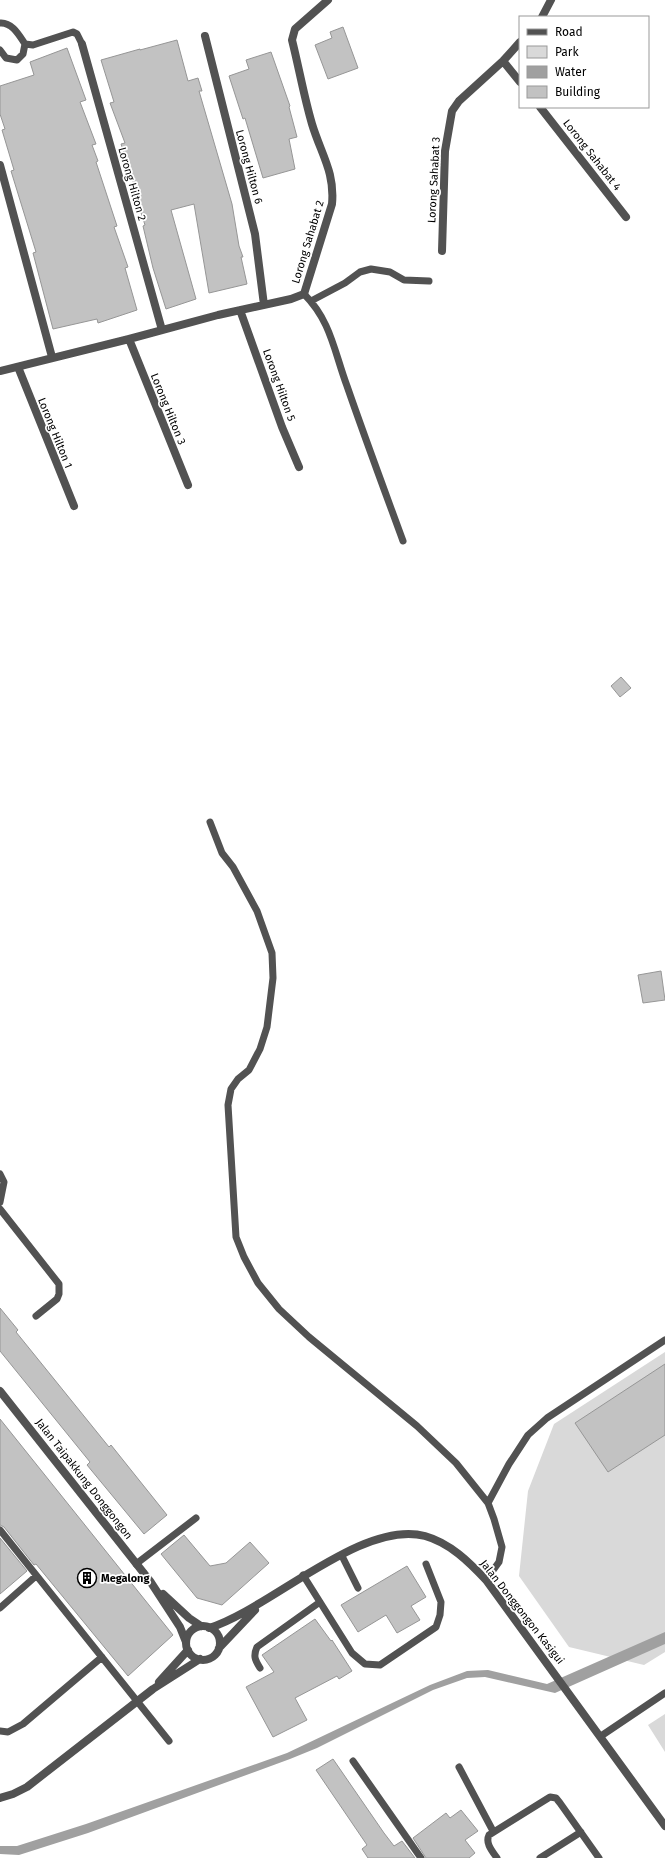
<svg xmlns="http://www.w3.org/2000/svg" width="665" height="1858" font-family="'Fira Sans',sans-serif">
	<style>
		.green { fill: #d9d9d9 }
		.water { fill: #a0a0a0 }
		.building { fill: #c2c2c2; stroke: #969696 }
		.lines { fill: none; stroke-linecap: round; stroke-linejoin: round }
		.service { stroke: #525252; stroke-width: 7 }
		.minor { stroke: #525252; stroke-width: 8 }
		.tertiary { stroke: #525252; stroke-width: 8 }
		.labels { text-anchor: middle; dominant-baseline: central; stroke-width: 3.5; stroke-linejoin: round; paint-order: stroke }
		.street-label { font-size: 11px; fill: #000; stroke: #fff }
		.poi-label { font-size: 11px; font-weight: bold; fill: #000; stroke: #fff; text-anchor: start }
	</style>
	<rect width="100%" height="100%" fill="#fff"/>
	<path class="green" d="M665,1352V1652L644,1665L569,1647L519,1576L528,1491L554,1424Z
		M665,1714V1752L648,1725Z"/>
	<path class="water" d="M665,1632V1644L555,1693L485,1677L467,1678L433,1690L317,1748L290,1759L88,1833L19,1855L0,1854V1846H17L86,1824L287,1753L430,1685L467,1671L488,1670L547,1684Z"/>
	<path class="building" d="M343,27L358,68L328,79L315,45L332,38L330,32Z
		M177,40L188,81L198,78L202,91H199L232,204L239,246L243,257H241L247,284L209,293L194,204L171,210L196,299L166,309L153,268L143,226L145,225L132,185H134L121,144L125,143L110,103L114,102L101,60L140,49V50Z
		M67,48L86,100L80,102L96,144L92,145L98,161L96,162L117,226L114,227L128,267L125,268L137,310L98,323L97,319L53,329L33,253L36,252L11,171L14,170L2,130L5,129L0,114V86L34,75L30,62Z
		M271,52L290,106L289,107L297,137L289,139L295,169L263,178L245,118L243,119L229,76L249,69L246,60Z
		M621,677L631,688L620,697L611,686Z
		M661,971L665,1000L643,1003L638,975Z
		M0,1308L18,1330L16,1332L109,1447L111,1445L167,1515L144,1534L87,1465L90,1462L0,1351Z
		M665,1364V1435L608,1472L575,1423Z
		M0,1419L173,1635L128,1676L36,1564L34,1565L4,1527L0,1525Z
		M184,1535L210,1566L226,1563L250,1542L269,1563L222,1605L197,1598L161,1554Z
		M0,1538L27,1571L0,1594Z
		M407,1566L426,1597L411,1606L420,1620L397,1633L386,1615L358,1632L341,1605Z
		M315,1619L331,1641L332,1640L352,1671L339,1679L337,1676L295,1698L307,1720L273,1737L246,1687L274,1672L262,1655Z
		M333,1759L384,1833L394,1846L402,1841L415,1858H368L362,1849L367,1845L316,1770Z
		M461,1810L478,1831L465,1840L475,1853L469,1858H426L413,1838L446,1813L450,1818Z"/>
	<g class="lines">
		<path class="service" d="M0,23C12,22 19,35 25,44L23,54L17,60L6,58L0,50
			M25,44L33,45L73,32L77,34L82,44
			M304,294C331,321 334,351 347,386C365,438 384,489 403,541
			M311,301L345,283L360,272L371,269L390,272L404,280L429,281
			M210,822L222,853L233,867L257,911L272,953L273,978L267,1027L260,1049L249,1070L238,1079L231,1089L228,1105L236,1237L244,1257L258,1283L279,1309L309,1337L417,1426L456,1463L488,1503L494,1519L502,1547L499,1562L486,1580
			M0,1174L4,1182L0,1202
			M0,1209L59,1284V1294L57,1299L36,1316
			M488,1503L509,1464L528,1435L547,1418L665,1340
			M0,1530L169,1741
			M342,1556L358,1588
			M136,1564L196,1518
			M303,1575L352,1653L365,1664L380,1665L436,1627L440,1615L441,1602L426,1564
			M0,1608L36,1576
			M260,1668C255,1660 253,1656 257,1647L320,1602
			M0,1731L8,1732L23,1724L102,1657
			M601,1736L665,1693
			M353,1761L421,1858
			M459,1767L493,1831
			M497,1858C492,1851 485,1843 489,1835L550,1797L556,1798L560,1803L599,1858
			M540,1858L581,1832"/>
		<path class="minor" d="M542,17L551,0
			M205,36L255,234L264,305
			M82,44L162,330
			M503,61L520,82
			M540,107L626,217
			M0,165L52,357
			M442,251L445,151L452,111L459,101L503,61L520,42
			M240,310L282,427L299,467
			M129,339L188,485
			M18,367L74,506
			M0,371L129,339L218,315L291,299L304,294L332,204C335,172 321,154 312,124C304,97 299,68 292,40L295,29L328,0
			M0,1391L150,1581L180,1627L186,1642
			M163,1594L189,1618L201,1626"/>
		<path class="tertiary" d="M186 1643a17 17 0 1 1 34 0a17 17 0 1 1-34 0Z
			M209,1628C270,1609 362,1519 425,1536C450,1543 469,1562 486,1580L665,1826
			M219,1648L255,1610
			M159,1682L188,1650
			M0,1798L13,1794L27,1787L153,1689L200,1659"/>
	</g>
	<defs>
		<g id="building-ring" transform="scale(1)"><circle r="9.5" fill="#fff" stroke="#000" stroke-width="1.5"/><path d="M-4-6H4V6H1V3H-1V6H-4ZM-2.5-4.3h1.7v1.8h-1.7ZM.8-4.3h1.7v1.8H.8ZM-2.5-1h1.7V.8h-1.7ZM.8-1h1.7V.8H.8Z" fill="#000"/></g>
	</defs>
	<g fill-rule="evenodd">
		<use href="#building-ring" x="87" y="1578"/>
	</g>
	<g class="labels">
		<g class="street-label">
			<text transform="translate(592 155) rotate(52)">Lorong Sahabat 4</text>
			<text transform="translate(249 167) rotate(75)">Lorong Hilton 6</text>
			<text transform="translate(434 180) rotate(-87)">Lorong Sahabat 3</text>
			<text transform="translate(132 184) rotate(74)">Lorong Hilton 2</text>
			<text transform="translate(308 242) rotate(-73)">Lorong Sahabat 2</text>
			<text transform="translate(279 385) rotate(70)">Lorong Hilton 5</text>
			<text transform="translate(168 409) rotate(68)">Lorong Hilton 3</text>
			<text transform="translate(55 433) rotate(68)">Lorong Hilton 1</text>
			<text transform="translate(84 1479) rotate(52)">Jalan Taipakkung Donggongon</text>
			<text transform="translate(522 1612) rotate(52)">Jalan Donggongon Kasigui</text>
		</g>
		<g class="poi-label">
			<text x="101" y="1578">Megalong</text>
		</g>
	</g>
	<rect x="519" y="16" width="130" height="92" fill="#ffffff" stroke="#999999"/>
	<rect x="527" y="29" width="20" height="6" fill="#525252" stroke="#999999"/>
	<text x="555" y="36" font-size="12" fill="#000000">Road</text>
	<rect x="527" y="46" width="20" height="12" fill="#d9d9d9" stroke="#999999"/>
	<text x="555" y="56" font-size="12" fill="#000000">Park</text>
	<rect x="527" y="66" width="20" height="12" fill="#a0a0a0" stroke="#999999"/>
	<text x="555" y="76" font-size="12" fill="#000000">Water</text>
	<rect x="527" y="86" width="20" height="12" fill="#c2c2c2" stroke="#999999"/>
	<text x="555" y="96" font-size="12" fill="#000000">Building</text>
</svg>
